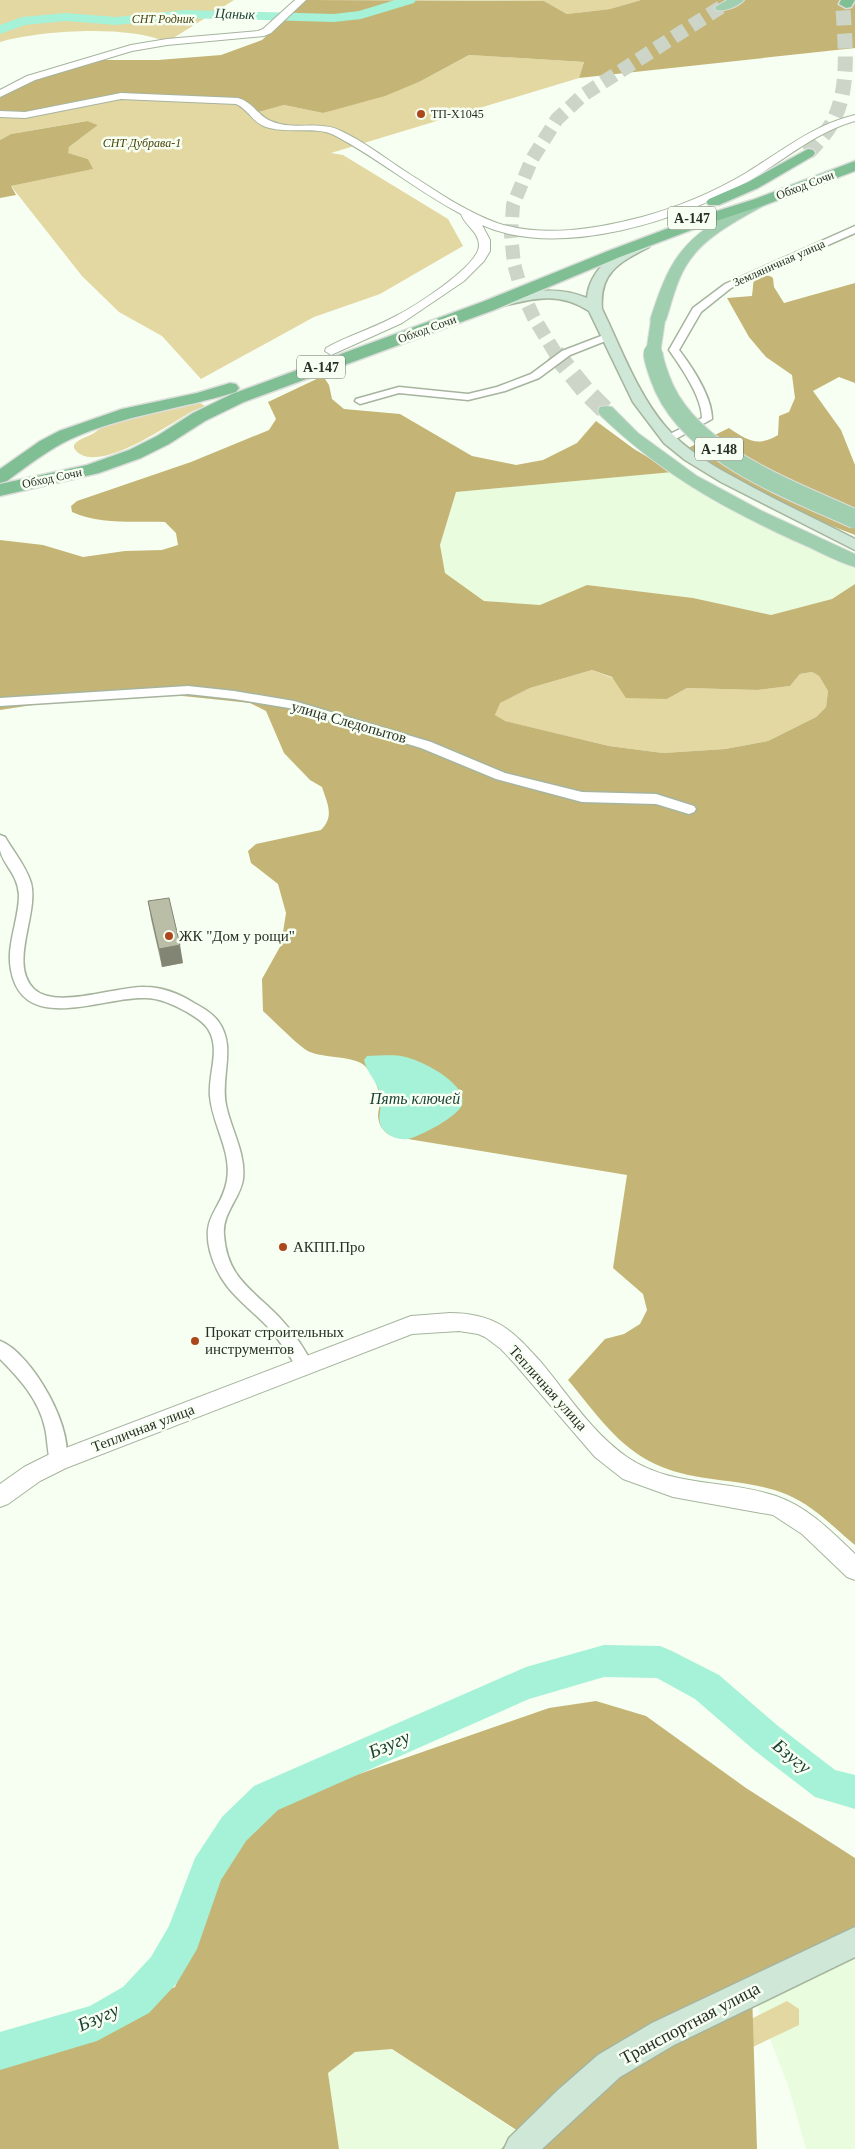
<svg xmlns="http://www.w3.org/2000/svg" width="855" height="2149" font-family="Georgia,serif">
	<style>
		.built { fill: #e9fcde }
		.green { fill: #e3d7a2 }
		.forest { fill: #c4b576; fill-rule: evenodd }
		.water { fill: #a5f2d8 }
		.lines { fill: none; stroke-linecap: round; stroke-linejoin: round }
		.river { fill: #a5f2d8; fill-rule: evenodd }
		.primary-tunnel-far1 { stroke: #cdd5c8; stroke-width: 14; stroke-dasharray: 14 7; stroke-linecap: butt }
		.primary-tunnel { stroke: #cdd5c8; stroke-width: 19; stroke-dasharray: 19 9; stroke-linecap: butt }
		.trunk-tunnel { stroke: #cdd5c8; stroke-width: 15; stroke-dasharray: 15 8; stroke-linecap: butt }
		.minor-casing { stroke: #a6b49e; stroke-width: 3 }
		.tertiary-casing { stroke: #a6b49e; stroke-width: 2 }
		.secondary-casing { stroke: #a6b49e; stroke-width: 3 }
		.primary-casing { stroke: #dddedc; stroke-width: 2 }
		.trunk-casing { stroke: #dddedc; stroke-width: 3 }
		.minor { fill: #fff; fill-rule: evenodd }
		.tertiary { fill: #fff; fill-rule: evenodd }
		.secondary { fill: #cfe7d7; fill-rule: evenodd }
		.primary { fill: #a0cfaf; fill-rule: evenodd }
		.trunk { fill: #80bf94; fill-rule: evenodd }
		.primary-bridge-far1-casing { stroke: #dddedc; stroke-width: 16; stroke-linecap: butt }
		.primary-bridge-casing { stroke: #dddedc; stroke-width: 21; stroke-linecap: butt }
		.primary-bridge-far1 { stroke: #a0cfaf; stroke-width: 14 }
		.primary-bridge { stroke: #a0cfaf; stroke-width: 19 }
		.wall { fill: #a0a38f }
		.shaded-wall { fill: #828574 }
		.building { fill: #babea6; stroke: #828574 }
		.poi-dot { fill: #ac471b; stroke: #f6fff1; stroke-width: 2 }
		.labels { text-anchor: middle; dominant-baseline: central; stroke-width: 5; stroke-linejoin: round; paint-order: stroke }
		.far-park-label { font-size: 12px; font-style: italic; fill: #4e4412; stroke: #f6fff1 }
		.far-poi-label { font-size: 12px; fill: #292e26; stroke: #f6fff1; text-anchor: start }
		.far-street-label { font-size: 12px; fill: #292e26; stroke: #f6fff1 }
		.far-water-label { font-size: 14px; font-style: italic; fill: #1b3e33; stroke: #f6fff1 }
		.shield { fill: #f6fff1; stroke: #666d63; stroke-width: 1 }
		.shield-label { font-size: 14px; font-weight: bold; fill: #292e26 }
		.street-label { font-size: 15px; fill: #292e26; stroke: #f6fff1 }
		.poi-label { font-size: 15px; fill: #292e26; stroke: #f6fff1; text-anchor: start }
		.water-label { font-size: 16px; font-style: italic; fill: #1b3e33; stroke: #f6fff1 }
		.near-street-label { font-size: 18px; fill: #292e26; stroke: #f6fff1 }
		.near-water-label { font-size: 19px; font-style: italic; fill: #1b3e33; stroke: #f6fff1 }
	</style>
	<rect width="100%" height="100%" fill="#f6fff1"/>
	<path class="built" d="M673,472L855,561V584L832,599L771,615L693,598L587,585L540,605L484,601L445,573L440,545L455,492Z
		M855,1943V2149H806L788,2085L752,1992Z
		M392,2049L518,2132L501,2149H339L328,2073L355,2052Z"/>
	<path class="green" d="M0,0H234L167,42C127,25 42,30 0,42Z
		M470,0H641L610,9L567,14L544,1Z
		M469,55L584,62L579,78L331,153L343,155L448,219L463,246L380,294L314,317L201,379L162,336L119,312L82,276L11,186L92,169L88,159L67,153L69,147L98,125L86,121L11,134L0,140V114L105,99H227L255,113L284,105L323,113L421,81Z
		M200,403L205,406C200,409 196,409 191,412C171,423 93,479 74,448V445C80,437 90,437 97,431C113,416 174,410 200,403Z
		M592,670L667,699L687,688L757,690L790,686L800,674L812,672L819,676L828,691L826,707L816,717L768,741L725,749L663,753L609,746L504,721L495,715L499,703L530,688Z
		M787,2001L799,2009V2025L696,2074L563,2149L687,2051Z"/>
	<path class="forest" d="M306,0L544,1L567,14L610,9L641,0H855V48L579,78L584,62L469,55L421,81L385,96L323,113L284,105L255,113L247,104L121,96L55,110L0,114V94L11,87L94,60H158L221,55L262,40Z
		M87,121L98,125L69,147L68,153L88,159L93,169L11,186L16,195L0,198V140L11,134Z
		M760,275L770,276L773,278L774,287L784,303L855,283V383L839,377L813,391L841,430L855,465V535L760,498L688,448L729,428C748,441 758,447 778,435L779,416L789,412L795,398L792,375L766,357L749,337L727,298L752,296L754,277Z
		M323,376L329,385L332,399L344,409L400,414L472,456L516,465L543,460L577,443L596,421L634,449L673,472L456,492L440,545L445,573L484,601L540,605L587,585L693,598L771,615L832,599L855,584V1545C834,1528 814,1506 788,1495C746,1477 697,1484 655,1464C618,1447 594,1411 568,1380L605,1339L624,1334L640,1324L647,1310L643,1294L613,1268L627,1175L408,1139C394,1139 379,1133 378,1116C378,1110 381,1103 380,1097C379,1088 372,1073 365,1066C355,1056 324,1058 310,1052C300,1048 273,1020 263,1011L262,979L281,945L286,913L278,884L251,863L248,851L256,844L321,830C335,816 327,803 322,787L310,780L284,753L266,711L250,703L173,695L59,701L0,710V540L43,545L83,557L125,551L162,550L178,545L176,533L165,522C134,521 100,525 72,512L71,506L77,501L191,462L269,430L276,419L268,402ZM592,670L612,677L626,698L667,699L687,688L757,690L790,686L800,674L812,672L819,676L828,691L826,707L816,717L768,741L725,749L663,753L609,746L505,721L495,715L500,703L530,688Z
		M596,1701L646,1716L746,1788L855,1858V1943L752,1992L757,2149H501L518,2131L392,2049L355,2052L328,2073L339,2149H0V2052L175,1987L244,1814L549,1708Z"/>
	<path class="water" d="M367,1056C379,1056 394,1054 405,1057C421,1060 469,1084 462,1105C457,1117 421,1136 408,1139C400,1140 393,1138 387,1133C374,1123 382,1111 381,1098C380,1084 367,1074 364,1060Z"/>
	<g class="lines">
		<path class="river" d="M395,0H416L414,3L361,19L334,22L185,18L116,25L66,21L25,25L0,34V25L22,17L66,13L116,17L185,10L334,14L359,11Z
			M604,1645L660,1646L672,1651L719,1675L778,1726L835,1770L855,1775V1809L815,1797L754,1750L695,1699L657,1678L604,1677L529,1699L278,1810L246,1841L221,1880L197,1949L177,1983L149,2013L97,2041L0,2070V2032L90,2006L123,1987L151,1957L169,1926L195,1858L222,1817L254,1786L526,1667Z"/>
		<path class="primary-tunnel-far1" d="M556,354L534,318L522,292L514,264L511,235L513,205L532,159L557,119L583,95L721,7"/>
		<path class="primary-tunnel" d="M555,353L585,390L606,411"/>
		<path class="trunk-tunnel" d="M808,153C817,143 828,132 834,119C850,86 845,44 843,8L846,4"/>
		<defs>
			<path id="minor" d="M855,226V233L731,288L701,312L679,350C692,367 712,397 712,419L672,441H664L663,439L664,437L702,418C702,397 681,367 669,350L693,308L725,284Z
				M609,333L614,336L613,338L570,355L539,378L505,391L468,400L399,393L360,404L355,401L356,399L399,387L468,394L497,387L531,374L562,351Z
				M188,686L234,691L294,701L431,742L505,773L582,792L656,794L694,806L696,809L694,812L689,814L656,804L582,802L496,779L421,748L289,708L234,699L188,694L0,706V698Z
				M0,835L5,837C13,851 26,866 31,883C39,914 8,964 34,989C56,1010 116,986 145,987C162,987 180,994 194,1003C203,1008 212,1013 218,1021C237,1047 220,1076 226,1105C231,1130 246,1153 243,1179C240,1199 222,1213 224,1235C227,1278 252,1289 279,1317C292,1331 305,1348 313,1366L311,1371L305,1373L299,1371C289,1355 279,1339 266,1325C241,1300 220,1288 210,1251C201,1215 222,1210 227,1180C232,1151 212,1124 210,1096C208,1074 221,1049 208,1029C203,1021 195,1017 187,1012C174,1005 160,998 145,998C103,996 23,1036 11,970C6,945 19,920 19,895C18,874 3,865 0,850C0,846 0,840 0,835Z
				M0,1341C31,1352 79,1434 64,1467L58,1469L52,1467C47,1455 48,1440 45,1428C39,1400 20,1379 0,1359Z"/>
			<path id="tertiary" d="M295,0H306L271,33L264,36L167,45L132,51L35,80L0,97V90L27,76L131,45L167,39L258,31L263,29Z
				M121,93L238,98C253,102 258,116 271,121C293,131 320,120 341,131C365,142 386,159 408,173C436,191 466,212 497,223C543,238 596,229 642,217C678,207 714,192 746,173C782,151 813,125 855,115V121C816,132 787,158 752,179C684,220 559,260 482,225L490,240V251L484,261L464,281L402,323L331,355L325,351L326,348C347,336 371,329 392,318C411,309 478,267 479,246C479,231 465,226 461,214C417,191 378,158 334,135C316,126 287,134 266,127C253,123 248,109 236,104L121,99L25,118L0,117V111L25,112Z
				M450,1313C468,1313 485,1316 501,1325C516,1334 528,1348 540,1361C567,1393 591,1432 627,1457C672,1488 726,1479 776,1496C808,1507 831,1531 855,1554V1580L847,1577L802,1534L773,1515L673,1497L623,1479L595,1457L515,1364L501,1349L485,1337L478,1334L459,1331L412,1334L66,1468L40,1481L8,1504L0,1507V1484L24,1467L50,1454L411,1316Z"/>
			<path id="secondary" d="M644,240L651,244L649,247C620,262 599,272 602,309C621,348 637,393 665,426C686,451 715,467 743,482C779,502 818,520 855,539V550L721,482L685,460L664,443L633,402L589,311C559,292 536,298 503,306L498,305L496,302C500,297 507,296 514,295C539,289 563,288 587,298C589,270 618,246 644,240Z
				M855,1927V1957L674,2045L620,2077L542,2149H504L509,2138L558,2090L598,2055L652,2023Z"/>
			<path id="primary" d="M727,0H744C739,6 725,12 716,10L715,7Z
				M760,198L765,199L767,202L765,205C737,221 703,237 686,266C676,282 672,302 666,320L664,323H652L650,320C667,268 677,244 726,215C737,209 748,201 760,198Z
				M606,406L612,407L638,433L697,476L762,511L855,554V567C834,561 815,549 795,541C721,507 659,472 600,415L598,411L600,407Z"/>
			<path id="trunk" d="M841,0H855L851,7L846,8L839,4Z
				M808,149L813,150L815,153L813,156L758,188L719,205H709L706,202L709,199L748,182Z
				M855,161V171L765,205L710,223L620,257L494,310L244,402L205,421L169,444L141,458L99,473L0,496V484L87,465L129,450L157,436L193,413L232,394L482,302L608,251L698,217L755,199Z
				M230,383L236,384L239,388L236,392C182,409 123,415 71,439C48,450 27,466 7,481L0,483V469L40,441L59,431L122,409L197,393Z"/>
		</defs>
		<use href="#minor" class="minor-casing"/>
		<use href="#tertiary" class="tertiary-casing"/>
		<use href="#secondary" class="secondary-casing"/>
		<use href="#primary" class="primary-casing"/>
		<use href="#trunk" class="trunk-casing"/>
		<use href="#minor" class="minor"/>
		<use href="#tertiary" class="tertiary"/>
		<use href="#secondary" class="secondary"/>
		<use href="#primary" class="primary"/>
		<use href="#trunk" class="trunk"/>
		<defs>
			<path id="primary-bridge-far1" d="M653,354L658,320"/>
			<path id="primary-bridge" d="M653,353C654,362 657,370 660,378C686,453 789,489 855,519"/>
		</defs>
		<use href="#primary-bridge-far1" class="primary-bridge-far1-casing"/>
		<use href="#primary-bridge" class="primary-bridge-casing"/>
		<use href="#primary-bridge-far1" class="primary-bridge-far1"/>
		<use href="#primary-bridge" class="primary-bridge"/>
	</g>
	<path class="wall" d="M148,901L183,963L162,967L151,919Z"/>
	<path class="shaded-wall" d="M180,945L183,963L162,967L159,949Z"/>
	<path class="building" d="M169,898L180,945L159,949L148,901Z"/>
	<g class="poi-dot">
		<circle cx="421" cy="114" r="5"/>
		<circle cx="169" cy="936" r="5"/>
		<circle cx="283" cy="1247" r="5"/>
		<circle cx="195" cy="1341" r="5"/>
	</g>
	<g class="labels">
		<g class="far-park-label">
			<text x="163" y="19">СНТ Родник</text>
			<text x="142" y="143">СНТ Дубрава-1</text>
		</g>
		<g class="far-poi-label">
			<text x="431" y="114">ТП-Х1045</text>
		</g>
		<g class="far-street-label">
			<text transform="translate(805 185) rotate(-21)">Обход Сочи</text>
			<text transform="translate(779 263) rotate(-24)">Земляничная улица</text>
			<text transform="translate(427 329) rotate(-20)">Обход Сочи</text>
			<text transform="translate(52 478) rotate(-12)">Обход Сочи</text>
		</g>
		<g class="far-water-label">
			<text transform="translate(235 14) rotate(2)">Цанык</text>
		</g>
		<g class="shield">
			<rect x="668" y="206.5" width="48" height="23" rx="4"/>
			<rect x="297" y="355.5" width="48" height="23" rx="4"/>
			<rect x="695" y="437.5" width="48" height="23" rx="4"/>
		</g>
		<g class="shield-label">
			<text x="692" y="218">А-147</text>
			<text x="321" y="367">А-147</text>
			<text x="719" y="449">А-148</text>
		</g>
		<g class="street-label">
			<text transform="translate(349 722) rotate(16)">улица Следопытов</text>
			<text transform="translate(548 1388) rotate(48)">Тепличная улица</text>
			<text transform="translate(143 1428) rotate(-21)">Тепличная улица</text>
		</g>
		<g class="poi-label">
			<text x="179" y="936">ЖК "Дом у рощи"</text>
			<text x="293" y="1247">АКПП.Про</text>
			<text x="205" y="1332">Прокат строительных<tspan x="205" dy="17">инструментов</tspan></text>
		</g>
		<g class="water-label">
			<text x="415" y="1098">Пять ключей</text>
		</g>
		<g class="near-street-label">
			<text transform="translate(690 2023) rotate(-28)">Транспортная улица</text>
		</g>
		<g class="near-water-label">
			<text transform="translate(389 1744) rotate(-24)">Бзугу</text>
			<text transform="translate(792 1756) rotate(39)">Бзугу</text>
			<text transform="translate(98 2017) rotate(-24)">Бзугу</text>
		</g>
	</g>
</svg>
